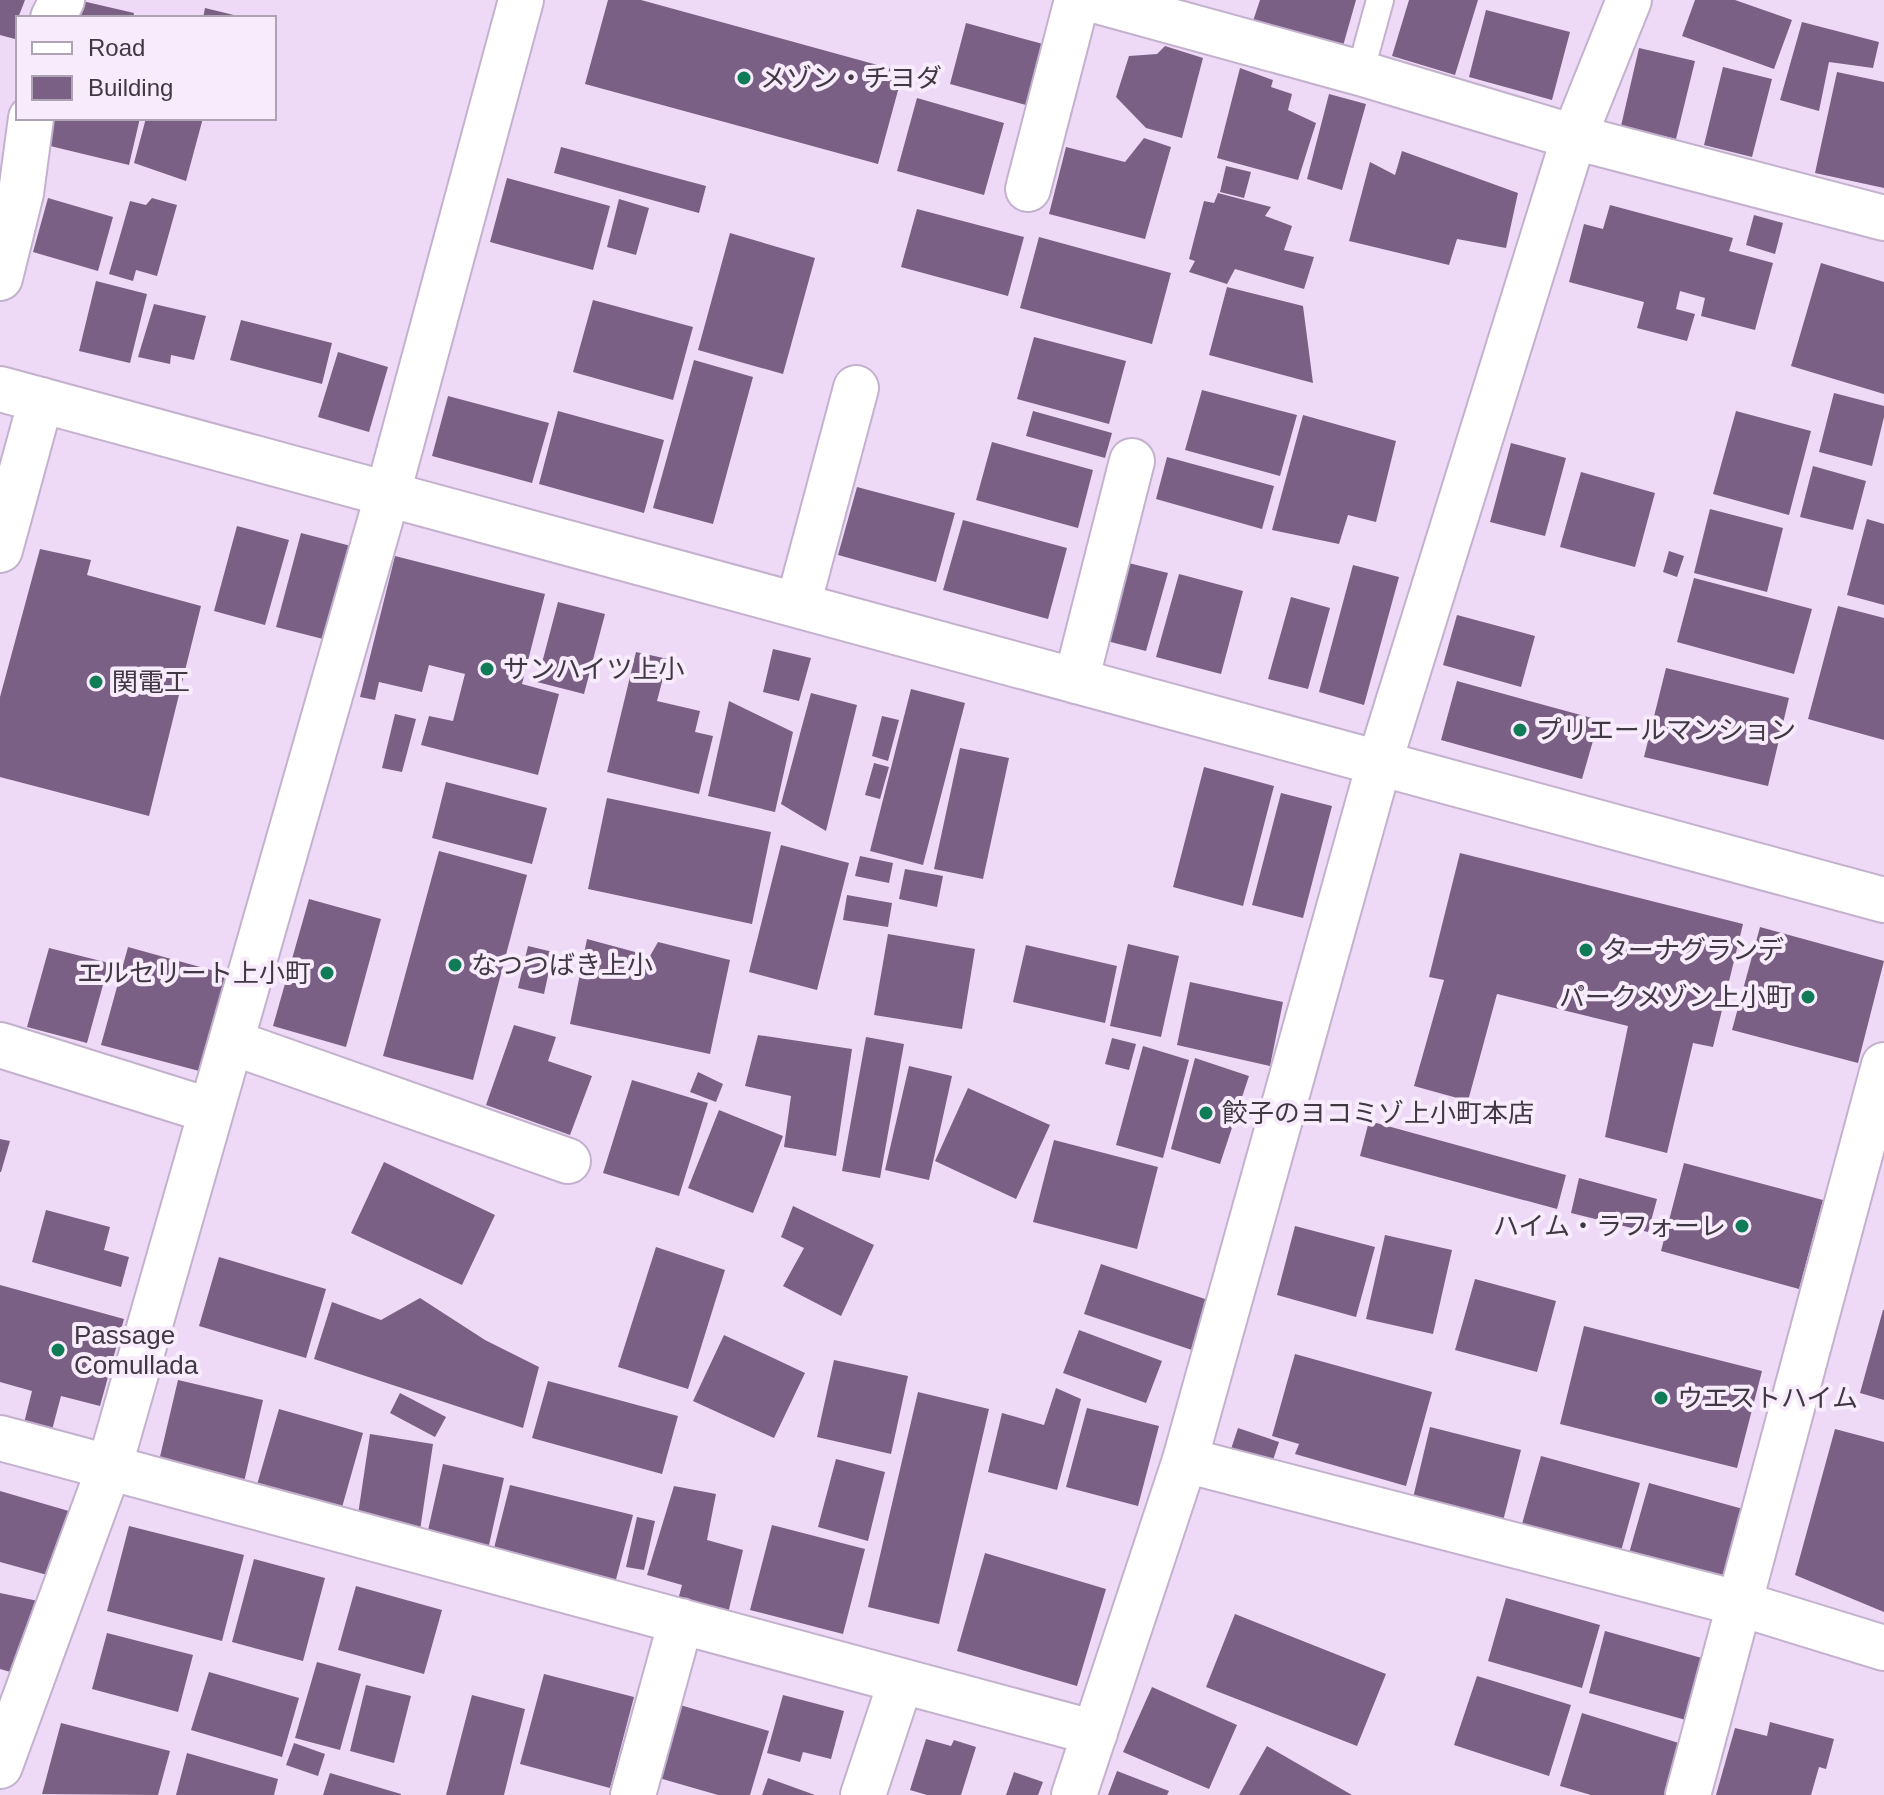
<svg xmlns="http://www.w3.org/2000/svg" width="1884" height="1795" font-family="Helvetica,'Noto Sans JP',sans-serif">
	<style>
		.building { fill: #7a6084 }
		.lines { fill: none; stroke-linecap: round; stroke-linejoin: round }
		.service-casing { stroke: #c4b1cd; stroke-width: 30 }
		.minor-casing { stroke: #c4b1cd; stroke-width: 48 }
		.tertiary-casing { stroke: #c4b1cd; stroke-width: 48 }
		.service { stroke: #fff; stroke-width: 26 }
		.minor { stroke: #fff; stroke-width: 44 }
		.tertiary { stroke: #fff; stroke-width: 44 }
		.poi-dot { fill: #0f7c57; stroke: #f7ebfc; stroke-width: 3 }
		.labels { text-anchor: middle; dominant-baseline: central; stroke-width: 8; stroke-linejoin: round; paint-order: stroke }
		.poi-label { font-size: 26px; fill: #403843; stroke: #f7ebfc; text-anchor: start }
	</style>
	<rect width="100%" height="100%" fill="#eedaf7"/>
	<path class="building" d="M0,0H25L18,18L15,39L0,35Z
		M78,0L134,13L133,18H73Z
		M608,0H641L903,72L878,164L585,84Z
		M1260,0H1356L1343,46L1253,21Z
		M1409,0H1478L1455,75L1392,56Z
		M1695,0H1735L1792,20L1774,69L1682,36Z
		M205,8L242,17V18H203Z
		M1486,10L1570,32L1552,100L1469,77Z
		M1802,22L1879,42L1873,68L1829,62L1819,111L1780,100Z
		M966,23L1043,44L1026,105L950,84Z
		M1165,46L1203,58L1182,138L1146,128L1116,97L1129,56L1157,54Z
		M1639,48L1695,61L1676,139L1621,126Z
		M1723,67L1772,79L1752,157L1704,145Z
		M1240,68L1273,80L1271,87L1292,94L1288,110L1316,123L1298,180L1217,158Z
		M1837,72L1884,82V188L1815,173Z
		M1329,94L1366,104L1342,190L1307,179Z
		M917,98L1004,123L984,195L897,171Z
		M53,118H140L129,165L46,145Z
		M146,118H203L186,181L134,163Z
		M1144,138L1171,147L1145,239L1049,214L1066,147L1125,162Z
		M561,147L706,186L699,213L554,173Z
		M1402,151L1518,193L1506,248L1457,239L1449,265L1349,241L1370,162L1395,175Z
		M1226,166L1251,172L1244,198L1220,192Z
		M507,178L610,206L593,270L490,242Z
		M1218,193L1271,207L1265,216L1292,226L1284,250L1314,257L1304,289L1235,269L1227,284L1189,272L1195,261L1189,259L1204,201L1214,203Z
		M48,198L113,217L98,271L33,252Z
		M152,198L177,205L157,276L136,270L133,281L109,274L130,201L146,205Z
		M619,199L649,208L636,255L607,247Z
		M1610,205L1733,238L1729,251L1773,263L1755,330L1701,316L1705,298L1680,291L1676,309L1695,314L1687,341L1637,328L1644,302L1569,282L1584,224L1603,229Z
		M917,209L1024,237L1008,296L901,267Z
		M1754,215L1783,223L1775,254L1746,245Z
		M730,233L815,258L783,374L698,350Z
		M1039,237L1171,273L1152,344L1020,308Z
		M1821,263L1884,282V394L1791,366Z
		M96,281L147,294L130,363L79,351Z
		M1227,287L1303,306L1313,383L1209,355Z
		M593,300L693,327L673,400L573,372Z
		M154,304L206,316L194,360L171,355L170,364L138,357Z
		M241,320L332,343L322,384L230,360Z
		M1034,337L1126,361L1109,424L1017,399Z
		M338,352L388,367L369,432L318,417Z
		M694,360L753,377L713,524L653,508Z
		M1202,390L1297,415L1280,476L1185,450Z
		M1834,393L1884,406V417L1872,466L1819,452Z
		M448,396L549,423L532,483L432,456Z
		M558,411L664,440L644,513L539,484Z
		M1033,411L1112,433L1105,458L1026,436Z
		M1736,411L1811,431L1789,515L1713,494Z
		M1303,415L1396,441L1376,522L1348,515L1339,544L1272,530Z
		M992,442L1093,470L1078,528L976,500Z
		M1511,443L1566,458L1545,536L1490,522Z
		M1167,457L1274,486L1262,529L1156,499Z
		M1813,466L1866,481L1853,530L1800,517Z
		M1581,472L1655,493L1635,567L1560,547Z
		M857,487L955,513L936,582L838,555Z
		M1710,509L1783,528L1767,592L1694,573Z
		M1867,519L1884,524V605L1847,595Z
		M963,520L1067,548L1048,619L943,590Z
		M237,526L289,540L265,625L214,611Z
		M301,533L351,546L327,640L276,627Z
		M40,549L91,560L87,575L201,606L149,816L0,777V697Z
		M1669,551L1684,556L1677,577L1663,572Z
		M395,556L545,594L522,684L559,694L538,775L421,745L429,716L453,721L465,674L429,665L422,692L379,682L375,700L360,697Z
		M1121,561L1168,573L1146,651L1099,639Z
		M1353,565L1399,577L1364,705L1319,692Z
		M1179,574L1243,591L1221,674L1156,657Z
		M1694,578L1812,609L1794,674L1677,642Z
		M1291,597L1330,608L1308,689L1268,679Z
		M558,602L605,614L584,694L537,682Z
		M1838,606L1884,618V740L1808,719Z
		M1457,615L1535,636L1521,687L1443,665Z
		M773,649L811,658L799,701L763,692Z
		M636,652L668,659L657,701L700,711L695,732L713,736L699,794L607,772Z
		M1666,668L1789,698L1768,786L1644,757Z
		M1457,681L1599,720L1582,779L1441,740Z
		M911,689L965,703L923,865L870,851Z
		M811,693L857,705L826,831L781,804Z
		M729,701L793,732L775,812L708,796Z
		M395,714L416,719L402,772L382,768Z
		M882,716L899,720L888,761L872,756Z
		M960,748L1009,758L983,879L934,869Z
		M874,763L889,767L880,799L865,795Z
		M1204,767L1274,786L1243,906L1173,887Z
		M446,782L547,808L532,864L432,838Z
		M1281,793L1332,806L1303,918L1252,905Z
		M607,798L771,832L752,924L588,889Z
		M781,845L849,863L817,990L749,972Z
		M439,851L527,875L473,1080L383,1056Z
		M1460,853L1743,924L1713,1047L1693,1043L1667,1153L1605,1137L1628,1026L1497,994L1468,1101L1414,1086L1444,980L1429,977Z
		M860,856L893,863L889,883L855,876Z
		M905,869L943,876L937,907L899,899Z
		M847,895L892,903L888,927L843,920Z
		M309,899L381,919L346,1047L273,1026Z
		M1760,927L1884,961L1858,1063L1732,1030Z
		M888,934L975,949L962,1029L874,1015Z
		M587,939L650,956L658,942L730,960L710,1054L570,1024Z
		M1128,944L1179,956L1161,1037L1110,1026Z
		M1026,945L1117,966L1105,1023L1013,1002Z
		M528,946L553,952L544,994L518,988Z
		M128,947L229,975L203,1072L101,1045Z
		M49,948L109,963L87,1043L27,1027Z
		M1190,982L1283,1002L1270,1066L1177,1045Z
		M514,1025L556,1037L548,1061L592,1076L570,1135L486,1105Z
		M758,1035L852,1049L836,1156L784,1147L791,1096L745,1086Z
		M866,1037L904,1044L880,1178L842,1171Z
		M1112,1038L1136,1044L1129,1070L1105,1064Z
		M1143,1046L1189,1060L1163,1158L1116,1145Z
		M1195,1058L1249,1076L1220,1164L1171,1149Z
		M909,1066L952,1076L929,1180L885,1170Z
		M698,1072L723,1084L716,1102L690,1092Z
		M632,1080L708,1103L679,1196L603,1173Z
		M968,1088L1050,1125L1016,1199L935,1161Z
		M719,1110L783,1136L753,1213L688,1188Z
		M1369,1121L1566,1175L1557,1209L1360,1156Z
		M0,1139L10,1141L1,1172H0Z
		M1054,1140L1158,1167L1137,1249L1033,1222Z
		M384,1162L495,1215L462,1285L351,1233Z
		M1684,1163L1823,1200L1799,1289L1661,1251Z
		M1579,1178L1657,1199L1648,1232L1571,1213Z
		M793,1206L874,1245L841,1316L783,1286L804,1248L781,1237Z
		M46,1210L110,1227L104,1250L129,1257L121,1287L32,1262Z
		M1295,1226L1375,1247L1356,1317L1277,1295Z
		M1385,1235L1452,1250L1433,1334L1366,1319Z
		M656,1247L725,1270L688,1389L618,1367Z
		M219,1257L326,1289L306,1358L199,1326Z
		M1101,1264L1208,1300L1192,1350L1084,1314Z
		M1475,1279L1556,1301L1537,1372L1455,1350Z
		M0,1285L124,1319L100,1406L61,1396L52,1430L24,1423L32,1391L0,1382Z
		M420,1298L485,1340L539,1367L523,1428L314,1359L332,1302L381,1320Z
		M1883,1310H1884V1400L1860,1393Z
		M1584,1326L1762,1371L1737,1468L1560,1424Z
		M1079,1330L1162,1361L1146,1403L1063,1373Z
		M724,1335L805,1373L774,1438L693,1401Z
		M1295,1354L1432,1392L1406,1486L1295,1454L1299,1444L1272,1436Z
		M834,1360L908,1376L891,1454L817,1437Z
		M178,1380L263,1400L244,1482L159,1461Z
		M548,1381L678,1416L662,1474L532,1438Z
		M1056,1388L1081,1399L1057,1490L988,1472L1002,1413L1044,1425Z
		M918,1392L989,1409L939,1624L868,1607Z
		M400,1393L446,1417L435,1437L390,1413Z
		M1087,1408L1159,1426L1138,1506L1066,1487Z
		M279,1409L363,1433L339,1518L254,1495Z
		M1430,1427L1521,1450L1502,1525L1412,1502Z
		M1238,1428L1279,1442L1272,1463L1231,1449Z
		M1835,1429L1884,1442V1612L1795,1575Z
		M370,1434L433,1444L419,1537L356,1528Z
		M1541,1456L1640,1483L1621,1551L1522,1524Z
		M836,1459L885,1472L868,1541L818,1527Z
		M443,1464L504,1478L485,1563L424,1548Z
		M1649,1483L1743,1509L1722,1583L1628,1557Z
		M510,1485L633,1515L614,1587L492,1556Z
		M674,1486L716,1494L707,1540L743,1550L726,1622L675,1611L682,1585L647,1575Z
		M0,1491L79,1514L62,1579L0,1562Z
		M637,1517L655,1521L644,1570L626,1567Z
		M772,1525L865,1549L843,1634L750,1610Z
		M129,1526L244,1555L222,1641L107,1611Z
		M985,1553L1106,1589L1077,1686L957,1651Z
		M254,1559L325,1578L303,1661L232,1642Z
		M356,1586L442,1610L424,1674L338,1650Z
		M0,1593L38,1601L21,1675L0,1669Z
		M1506,1598L1600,1625L1582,1688L1488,1661Z
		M1235,1614L1386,1674L1357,1746L1206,1687Z
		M1605,1631L1709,1660L1693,1722L1589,1693Z
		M107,1633L193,1655L178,1712L92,1689Z
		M317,1662L361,1674L340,1750L295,1738Z
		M209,1672L299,1698L282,1757L191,1730Z
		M544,1674L634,1697L610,1788L520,1764Z
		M1477,1676L1571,1705L1549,1776L1454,1745Z
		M366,1685L411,1696L394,1763L350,1751Z
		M1152,1687L1237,1725L1209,1789L1123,1752Z
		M472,1695L525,1709L504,1795H446Z
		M783,1695L844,1711L831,1759L803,1752L800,1762L767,1753Z
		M680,1705L769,1731L750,1795H718L659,1778Z
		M1582,1713L1682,1744L1666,1795H1591L1560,1786Z
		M1770,1722L1834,1739L1826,1769L1819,1767L1811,1795H1716L1735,1728L1767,1736Z
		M61,1723L170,1751L158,1795L42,1794Z
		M926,1739L951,1746L954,1740L976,1747L961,1795H927L910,1790Z
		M294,1743L325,1754L318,1776L286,1765Z
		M1267,1746L1352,1795H1239Z
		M187,1753L278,1779L274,1795H176Z
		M1117,1771L1169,1791L1167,1795H1108Z
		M1014,1772L1043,1782L1038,1795H1006Z
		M330,1773L401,1794V1795H323Z
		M768,1778L815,1795H762Z"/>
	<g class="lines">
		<defs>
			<path id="service" d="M1360,73L1380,0"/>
			<path id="minor" d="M1094,0L1360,73L1574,137L1884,218
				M1629,0L1574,137L1379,764L1185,1460L1741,1604L1884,1648
				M53,18L62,0
				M1028,189L1077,0
				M0,278L21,193L31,118
				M0,550L41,400
				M798,605L856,388
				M1076,681L1132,461
				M231,1042L568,1161
				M0,1045L211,1111
				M0,1438L1095,1733
				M0,1766L109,1468L388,493L521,0
				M633,1795L681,1621
				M863,1795L901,1681
				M1688,1795L1884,1065"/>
			<path id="tertiary" d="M0,389L1884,900
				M1074,1795L1185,1460"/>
		</defs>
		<use href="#service" class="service-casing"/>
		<use href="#minor" class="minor-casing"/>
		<use href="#tertiary" class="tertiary-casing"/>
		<use href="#service" class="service"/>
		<use href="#minor" class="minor"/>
		<use href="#tertiary" class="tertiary"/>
	</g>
	<g class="poi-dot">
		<circle cx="744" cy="78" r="8"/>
		<circle cx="487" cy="669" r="8"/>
		<circle cx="96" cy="682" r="8"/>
		<circle cx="1520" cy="730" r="8"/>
		<circle cx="1586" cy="950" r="8"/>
		<circle cx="455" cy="965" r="8"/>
		<circle cx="327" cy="973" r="8"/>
		<circle cx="1808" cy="997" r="8"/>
		<circle cx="1206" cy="1113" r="8"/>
		<circle cx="1742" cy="1226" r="8"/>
		<circle cx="58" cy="1350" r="8"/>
		<circle cx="1661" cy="1398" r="8"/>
	</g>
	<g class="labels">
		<g class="poi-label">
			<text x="760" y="78">メゾン・チヨダ</text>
			<text x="503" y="669">サンハイツ上小</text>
			<text x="112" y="682">関電工</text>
			<text x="1536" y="730">プリエールマンション</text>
			<text x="1602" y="950">ターナグランデ</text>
			<text x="471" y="965">なつつばき上小</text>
			<text x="311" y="973" text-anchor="end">エルセリート上小町</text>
			<text x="1792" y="997" text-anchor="end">パークメゾン上小町</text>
			<text x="1222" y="1113">餃子のヨコミゾ上小町本店</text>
			<text x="1726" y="1226" text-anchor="end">ハイム・ラフォーレ</text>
			<text x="74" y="1335">Passage<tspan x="74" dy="30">Comullada</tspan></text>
			<text x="1677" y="1398">ウエストハイム</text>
		</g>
	</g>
	<rect x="16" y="16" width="260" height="104" fill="#f7ebfc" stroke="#aea3b2" stroke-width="2"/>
	<rect x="32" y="42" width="40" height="12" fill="#ffffff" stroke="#aea3b2" stroke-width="2"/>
	<text x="88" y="56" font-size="24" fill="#403843">Road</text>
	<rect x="32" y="76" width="40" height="24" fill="#7a6084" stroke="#aea3b2" stroke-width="2"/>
	<text x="88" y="96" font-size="24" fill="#403843">Building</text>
</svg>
